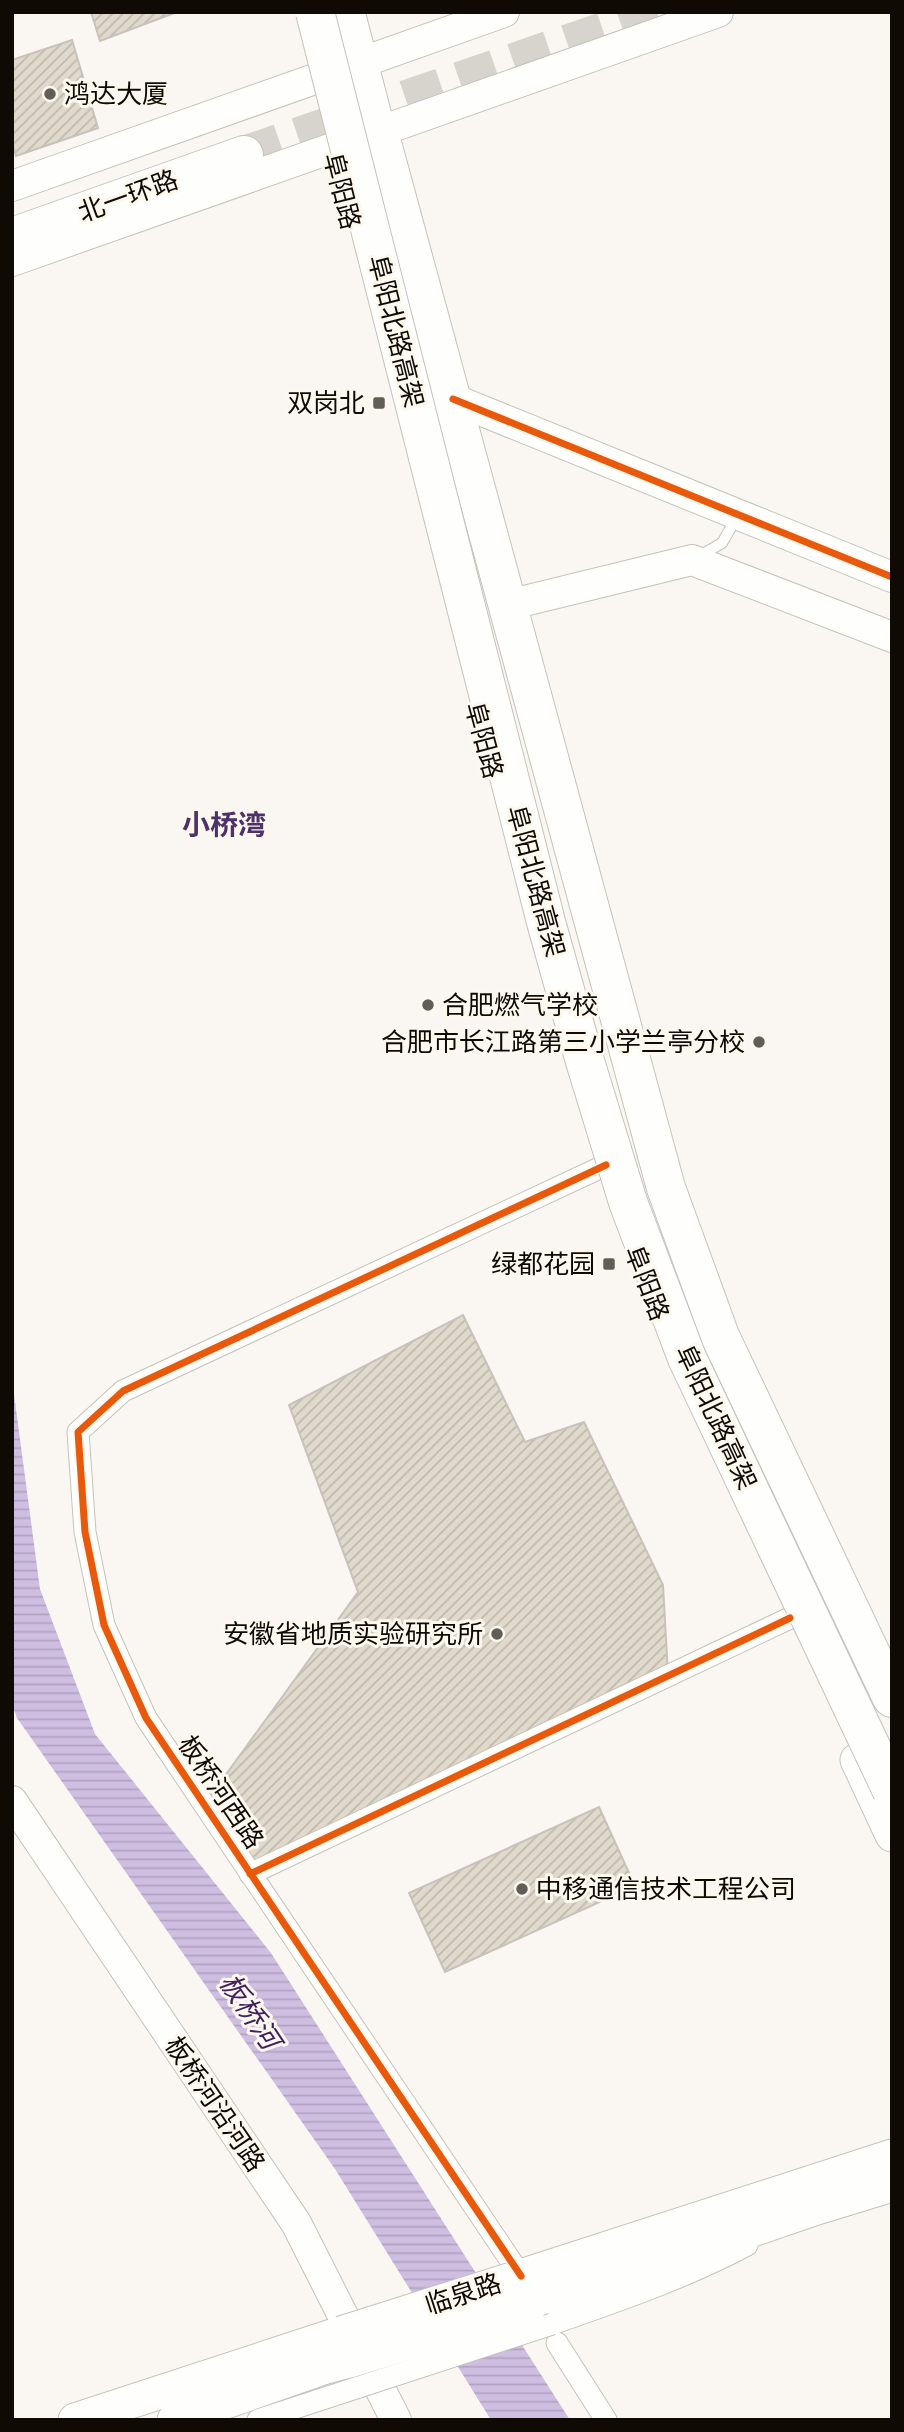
<svg xmlns="http://www.w3.org/2000/svg" width="904" height="2432" font-family="Figtree,'Noto Sans SC',sans-serif">
	<style>
		.water { fill: url(#water-rules) }
		.building { fill: url(#building-hatch); stroke: #c6c2bc; stroke-width: 2 }
		.lines { fill: none; stroke-linecap: round; stroke-linejoin: round }
		.highway-tunnel { stroke: #d7d4ce; stroke-width: 38; stroke-dasharray: 38 19; stroke-linecap: butt }
		.lane-casing { stroke: #c5c2bb; stroke-width: 12 }
		.street-casing { stroke: #c5c2bb; stroke-width: 23 }
		.secondary-casing { stroke: #c5c2bb; stroke-width: 32 }
		.primary-casing { stroke: #c5c2bb; stroke-width: 35 }
		.highway-casing { stroke: #c5c2bb; stroke-width: 40 }
		.lane { stroke: #fefefd; stroke-width: 10 }
		.street { stroke: #fefefd; stroke-width: 21 }
		.secondary { stroke: #fefefd; stroke-width: 30 }
		.primary { stroke: #fefefd; stroke-width: 33 }
		.highway { stroke: #fefefd; stroke-width: 38 }
		.street-bridge-casing { stroke: #c5c2bb; stroke-width: 23; stroke-linecap: butt }
		.primary-bridge-casing { stroke: #c5c2bb; stroke-width: 35; stroke-linecap: butt }
		.highway-bridge-casing { stroke: #c5c2bb; stroke-width: 40; stroke-linecap: butt }
		.street-bridge { stroke: #fefefd; stroke-width: 21 }
		.primary-bridge { stroke: #fefefd; stroke-width: 33 }
		.highway-bridge { stroke: #fefefd; stroke-width: 38 }
		.cycleway-casing { stroke: #fdf8ee; stroke-width: 11 }
		.cycleway { stroke: #e8590c; stroke-width: 7 }
		.poi-dot { fill: #615e57; stroke: #fdf8ee; stroke-width: 2.5 }
		.labels { text-anchor: middle; dominant-baseline: central; stroke-width: 6; stroke-linejoin: round; paint-order: stroke }
		.poi-label { font-size: 26px; fill: #0f0b04; stroke: #fdf8ee; text-anchor: end }
		.street-label { font-size: 26px; fill: #0f0b04; stroke: #fdf8ee }
		.neighbourhood-label { font-size: 28px; font-weight: bold; fill: #4e306a; stroke: #fdf8ee }
		.water-label { font-size: 28px; font-style: italic; fill: #421f5f; stroke: #fdf8ee }
	</style>
	<defs>
		<pattern id="water-rules" width="6" height="5" patternUnits="userSpaceOnUse" patternTransform="scale(1.75)"><rect width="6" height="5" fill="#d0bee2"/><path d="M0 2.5h6" fill="none" stroke="#b1a2c0"/></pattern>
		<pattern id="building-hatch" width="6" height="6" patternUnits="userSpaceOnUse" patternTransform="scale(1.75)"><rect width="6" height="6" fill="#e0d9cc"/><path d="M-1 1l2-2M0 6l6-6M5 7l2-2" fill="none" stroke="#bfb9ae"/></pattern>
	</defs>
	<rect width="100%" height="100%" fill="#faf7f2"/>
	<path class="water" d="M12,1379L40,1589L95,1734L271,1953L570,2420H491L335,2169L17,1718L12,1704Z"/>
	<path class="building" d="M91,12H177L100,41Z
		M72,40L98,128L16,156L12,143V60Z
		M463,1315L525,1442L584,1422L663,1585L668,1675L250,1874L204,1805L358,1592L289,1405Z
		M599,1807L635,1886L445,1972L409,1893Z"/>
	<g class="lines">
		<path class="highway-tunnel" d="M244,155L659,12"/>
		<defs>
			<path id="lane" d="M698,557L722,543L737,517"/>
			<path id="street" d="M250,1874L790,1618
				M521,2276L146,1718L104,1625L85,1532L78,1432L123,1391L606,1165
				M552,2324C618,2301 685,2278 747,2245
				M557,2343L606,2420
				M258,2420L359,2387"/>
			<path id="secondary" d="M12,186L504,12
				M12,261L718,12
				M453,399L892,577
				M508,605L692,560L892,637
				M12,1801L296,2223L396,2420"/>
			<path id="primary" d="M348,12L379,132
				M857,1760L892,1835
				M521,2276L892,2156
				M530,2306L817,2208L892,2185
				M75,2420L341,2333
				M174,2420L326,2367L353,2360"/>
			<path id="highway" d="M379,132L666,1188L720,1336L892,1698
				M12,237L244,155"/>
		</defs>
		<use href="#lane" class="lane-casing"/>
		<use href="#street" class="street-casing"/>
		<use href="#secondary" class="secondary-casing"/>
		<use href="#primary" class="primary-casing"/>
		<use href="#highway" class="highway-casing"/>
		<use href="#lane" class="lane"/>
		<use href="#street" class="street"/>
		<use href="#secondary" class="secondary"/>
		<use href="#primary" class="primary"/>
		<use href="#highway" class="highway"/>
		<defs>
			<path id="street-bridge" d="M359,2387L552,2324"/>
			<path id="primary-bridge" d="M341,2333L521,2276
				M353,2360L530,2306"/>
			<path id="highway-bridge" d="M315,12L546,922L584,1058L628,1202L687,1358L892,1791"/>
		</defs>
		<use href="#street-bridge" class="street-bridge-casing"/>
		<use href="#primary-bridge" class="primary-bridge-casing"/>
		<use href="#highway-bridge" class="highway-bridge-casing"/>
		<use href="#street-bridge" class="street-bridge"/>
		<use href="#primary-bridge" class="primary-bridge"/>
		<use href="#highway-bridge" class="highway-bridge"/>
		<defs>
			<path id="cycleway" d="M453,399L892,577
				M250,1874L790,1618
				M521,2276L146,1718L104,1625L85,1532L78,1432L123,1391L606,1165"/>
		</defs>
		<use href="#cycleway" class="cycleway-casing"/>
		<use href="#cycleway" class="cycleway"/>
	</g>
	<g class="poi-dot">
		<circle cx="50" cy="94" r="7"/>
		<rect x="372" y="396" width="14" height="14" rx="3.5"/>
		<circle cx="428" cy="1005" r="7"/>
		<circle cx="759" cy="1042" r="7"/>
		<rect x="602" y="1257" width="14" height="14" rx="3.5"/>
		<circle cx="497" cy="1634" r="7"/>
		<circle cx="522" cy="1889" r="7"/>
	</g>
	<g class="labels">
		<g class="poi-label">
			<text x="64" y="94" text-anchor="start">鸿达大厦</text>
			<text x="365" y="403">双岗北</text>
			<text x="442" y="1005" text-anchor="start">合肥燃气学校</text>
			<text x="745" y="1042">合肥市长江路第三小学兰亭分校</text>
			<text x="595" y="1264">绿都花园</text>
			<text x="483" y="1634">安徽省地质实验研究所</text>
			<text x="536" y="1889" text-anchor="start">中移通信技术工程公司</text>
		</g>
		<g class="street-label">
			<text transform="translate(342 191) rotate(76)">阜阳路</text>
			<text transform="translate(128 196) rotate(-20)">北一环路</text>
			<text transform="translate(396 331) rotate(76)">阜阳北路高架</text>
			<text transform="translate(484 740) rotate(75)">阜阳路</text>
			<text transform="translate(536 881) rotate(75)">阜阳北路高架</text>
			<text transform="translate(647 1283) rotate(69)">阜阳路</text>
			<text transform="translate(716 1417) rotate(65)">阜阳北路高架</text>
			<text transform="translate(221 1792) rotate(56)">板桥河西路</text>
			<text transform="translate(215 2104) rotate(56)">板桥河沿河路</text>
			<text transform="translate(463 2294) rotate(-18)">临泉路</text>
		</g>
		<g class="neighbourhood-label">
			<text x="224" y="825">小桥湾</text>
		</g>
		<g class="water-label">
			<text transform="translate(250 2011) rotate(56)">板桥河</text>
		</g>
	</g>
	<rect width="904" height="2432" fill="none" stroke="#0f0b04" stroke-width="28"/>
</svg>
